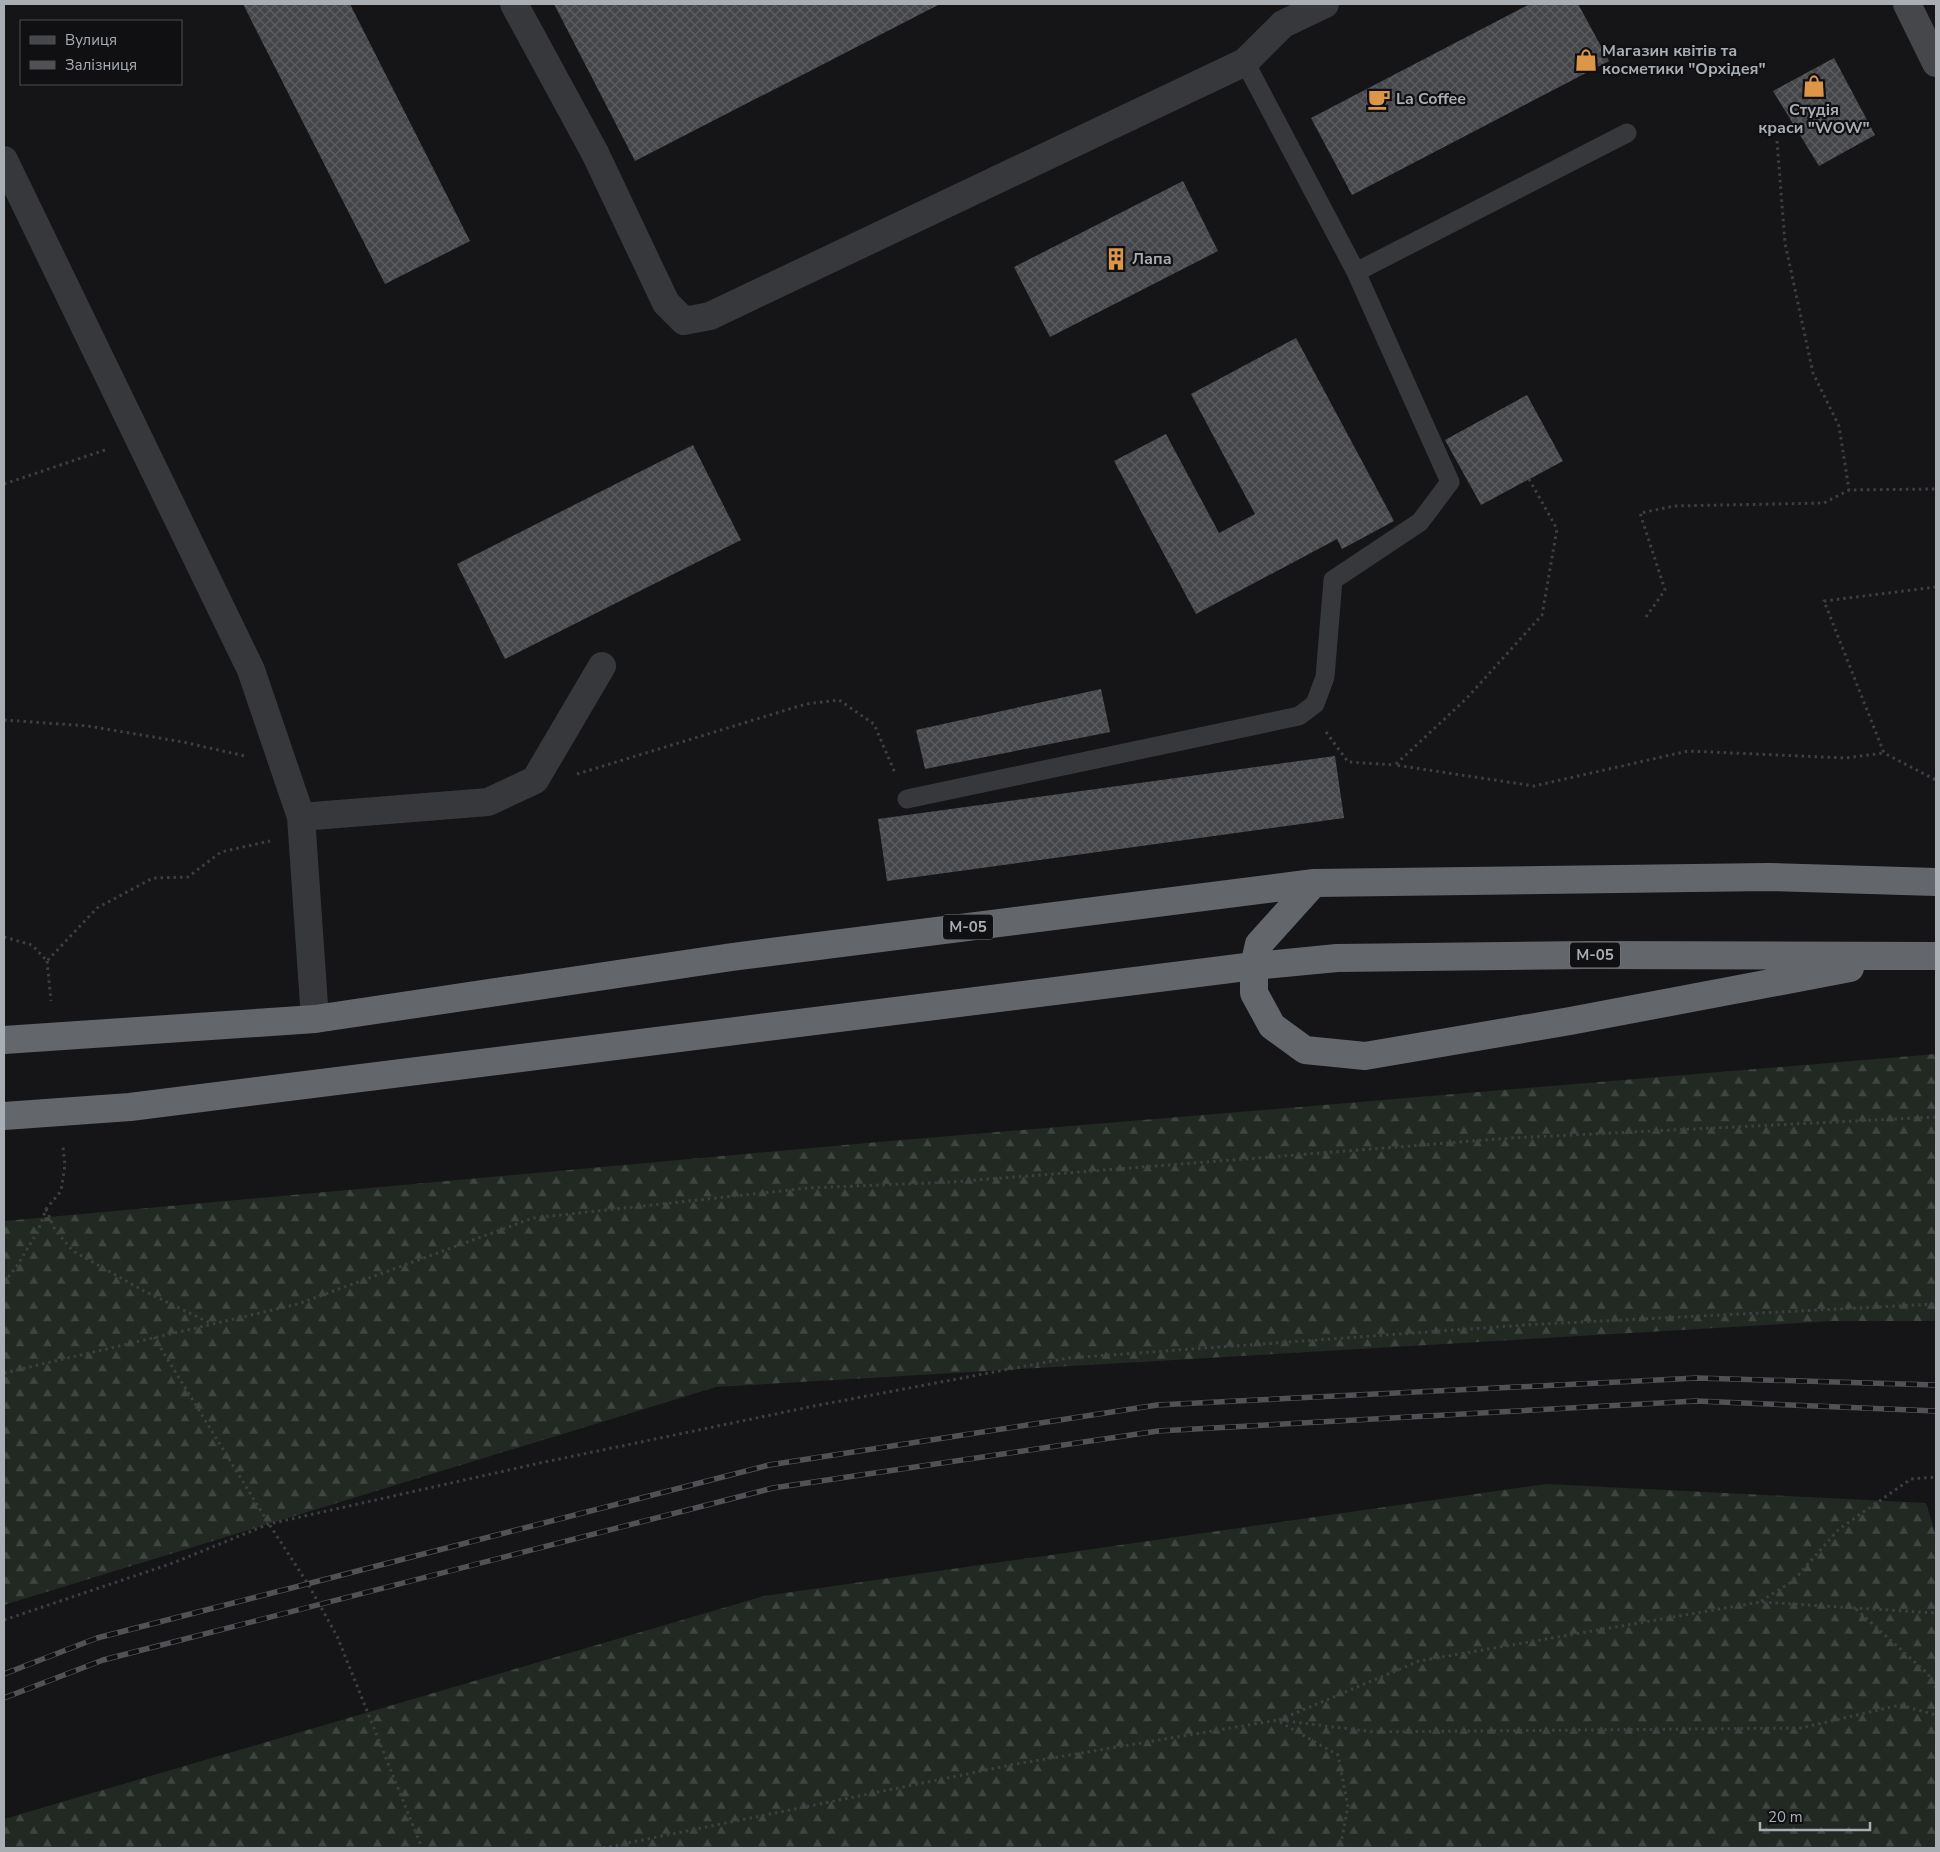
<svg xmlns="http://www.w3.org/2000/svg" width="1940" height="1852" font-family="'Nunito Sans',sans-serif">
	<style>
		.forest { fill: url(#forest-firs) }
		.building { fill: url(#building-cross-hatch) }
		.lines { fill: none; stroke-linecap: round; stroke-linejoin: round }
		.path { stroke: #3d3f42; stroke-width: 3; stroke-dasharray: 2.5 4; stroke-linecap: butt }
		.lane { stroke: #37383b; stroke-width: 19 }
		.street { stroke: #37383b; stroke-width: 28 }
		.secondary { stroke: #45474b; stroke-width: 28 }
		.highway { stroke: #63676c; stroke-width: 28 }
		.rail-casing { stroke: #505256; stroke-width: 5.5 }
		.rail { stroke: #101012; stroke-width: 4; stroke-dasharray: 11; stroke-linecap: butt }
		.labels { text-anchor: middle; dominant-baseline: central; stroke-width: 4.5; stroke-linejoin: round; paint-order: stroke }
		.shield { fill: #101012; stroke: #7b7f84; stroke-width: 1 }
		.shield-label { font-size: 15px; font-weight: bold; fill: #a9aeb5 }
		.poi-label { font-size: 16px; font-weight: bold; fill: #a9aeb5; stroke: #101012; text-anchor: start }
	</style>
	<defs>
		<pattern id="forest-firs" width="22" height="20" patternUnits="userSpaceOnUse" patternTransform="scale(1.25)"><rect width="22" height="20" fill="#222822"/><path d="M5 1l3.5 6h-7zM16 11l3.5 6h-7z" fill="#3f4540"/></pattern>
		<pattern id="building-cross-hatch" width="8" height="8" patternUnits="userSpaceOnUse" patternTransform="scale(1.25)"><rect width="8" height="8" fill="#444649"/><path d="M0 0l8 8M0 8l8-8" fill="none" stroke="#5c5e61"/></pattern>
	</defs>
	<rect width="100%" height="100%" fill="#151517"/>
	<path class="forest" d="M1936,1054V1321H1833L716,1387L4,1605V1221L878,1142Z
		M1546,1484L1926,1503L1936,1536V1848H4V1819L764,1596Z"/>
	<path class="building" d="M243,4H350L470,241L385,284Z
		M554,4H940L635,161Z
		M1530,4H1578L1609,61L1352,195L1311,118Z
		M1834,58L1875,135L1819,166L1773,91Z
		M1183,181L1218,251L1050,337L1014,267Z
		M1296,338L1394,521L1342,549L1337,539L1196,614L1114,461L1166,434L1219,533L1255,514L1191,394Z
		M1527,395L1563,461L1481,505L1445,440Z
		M693,445L741,540L505,659L457,564Z
		M1101,689L1110,732L925,769L916,730Z
		M1335,756L1344,818L887,881L878,819Z"/>
	<g class="lines">
		<path class="path" d="M1777,141L1785,243L1813,373L1839,426L1849,490L1936,489
			M1529,479L1557,529L1542,615L1466,699L1395,765L1534,786L1688,751L1845,758L1884,753
			M4,484L108,449
			M1936,587L1824,601L1884,753L1936,780
			M1646,617L1665,590L1640,513L1675,506L1824,503L1849,490
			M4,720L88,726L183,742L245,756
			M1326,732L1348,762L1395,765
			M577,774L806,704L839,700L874,724L895,773
			M4,937L32,945L47,961L97,908L153,878L188,877L221,852L270,841
			M47,961L51,1001
			M46,1209L55,1230L73,1251L144,1291L210,1323
			M4,1282L17,1266L38,1231L46,1209L61,1191L65,1165L63,1147
			M154,1337L269,1524L308,1584L337,1636L422,1848
			M4,1373L298,1304L533,1218L808,1188L952,1182L1511,1138L1936,1117
			M1761,1601L1793,1581L1839,1529L1911,1479L1936,1477
			M1856,1609L1928,1674L1936,1688
			M4,1620L173,1563L269,1524L540,1463L814,1406L1068,1358L1524,1325L1936,1304
			M1279,1720L1419,1661L1760,1602L1936,1613
			M1280,1722L1338,1755L1348,1807L1340,1848
			M603,1848L1016,1764L1278,1720L1374,1732L1801,1728L1900,1705L1936,1715"/>
		<path class="lane" d="M1356,272L1627,133
			M907,799L1299,716L1315,704L1325,677L1333,580L1420,522L1450,482L1356,272L1245,62"/>
		<path class="street" d="M514,4L595,153L666,303L684,321L710,316L1245,62L1283,24L1325,4
			M4,160L251,670L301,817L315,1019
			M301,817L488,802L535,780L602,666"/>
		<path class="secondary" d="M1907,4L1936,63"/>
		<path class="highway" d="M1314,883L1259,944L1254,966V993L1272,1026L1305,1050L1365,1056L1570,1021L1850,968
			M4,1040L315,1019L732,957L1314,883L1768,877L1936,882
			M4,1116L130,1107L1254,966L1337,958L1587,955L1936,956"/>
		<defs>
			<path id="rail" d="M4,1674L97,1638L769,1465L1157,1405L1697,1378L1936,1385
				M4,1698L103,1660L773,1488L1158,1431L1696,1401L1936,1411"/>
		</defs>
		<use href="#rail" class="rail-casing"/>
		<use href="#rail" class="rail"/>
	</g>
	<defs>
		<symbol id="shop-bare" viewBox="-9 -9 18 18"><path d="M-5-2.5h2.3a2.7 3.5 0 0 1 5.4 0H5L5.5 6h-11ZM-1.5-2.5h3a1.5 2.3 0 0 0-3 0Z" fill="#db9648" stroke="#101012" stroke-width="2.5" paint-order="stroke"/></symbol>
		<symbol id="cafe-bare" viewBox="-9 -9 18 18"><path d="M-5.5-4.5H6V0H3Q3 3.5 0 3.5H-2.5Q-5.5 3.5-5.5 0ZM3-3.2v2h1.7v-2ZM-6 4.5H4V6H-6Z" fill="#db9648" stroke="#101012" stroke-width="2.5" paint-order="stroke"/></symbol>
		<symbol id="building-bare" viewBox="-9 -9 18 18"><path d="M-4-6H4V6H1V3H-1V6H-4ZM-2.5-4.3h1.7v1.8h-1.7ZM.8-4.3h1.7v1.8H.8ZM-2.5-1h1.7V.8h-1.7ZM.8-1h1.7V.8H.8Z" fill="#db9648" stroke="#101012" stroke-width="2.5" paint-order="stroke"/></symbol>
	</defs>
	<g fill-rule="evenodd">
		<use href="#shop-bare" x="1570" y="44" width="32" height="32"/>
		<use href="#shop-bare" x="1798" y="70" width="32" height="32"/>
		<use href="#cafe-bare" x="1363" y="83" width="32" height="32"/>
		<use href="#building-bare" x="1100" y="243" width="32" height="32"/>
	</g>
	<g class="labels">
		<g class="shield">
			<rect x="943" y="914.5" width="50" height="25" rx="4"/>
			<rect x="1570" y="942.5" width="50" height="25" rx="4"/>
		</g>
		<g class="shield-label">
			<text x="968" y="927">М-05</text>
			<text x="1595" y="955">М-05</text>
		</g>
		<g class="poi-label">
			<text x="1602" y="51">Магазин квітів та<tspan x="1602" dy="18">косметики "Орхідея"</tspan></text>
			<text x="1396" y="99">La Coffee</text>
			<text x="1814" y="110" text-anchor="middle">Студія<tspan x="1814" dy="18">краси "WOW"</tspan></text>
			<text x="1132" y="259">Лапа</text>
		</g>
	</g>
	<rect width="1940" height="1852" fill="none" stroke="#a9aeb5" stroke-width="10"/>
	<rect x="20" y="20" width="162" height="65" fill="#101012" stroke="#4d4f53"/>
	<rect x="30" y="36" width="25" height="8" fill="#45474b" stroke="#4d4f53"/>
	<text x="65" y="45" font-size="15" fill="#a9aeb5">Вулиця</text>
	<rect x="30" y="61" width="25" height="8" fill="#505256" stroke="#4d4f53"/>
	<text x="65" y="70" font-size="15" fill="#a9aeb5">Залізниця</text>
	<path d="M1760 1822v8h110v-8" fill="none" stroke="#a9aeb5" stroke-width="2.5"/>
	<text x="1768" y="1822" font-size="15" fill="#a9aeb5" stroke="#101012" stroke-width="4" paint-order="stroke">20 m</text>
</svg>
